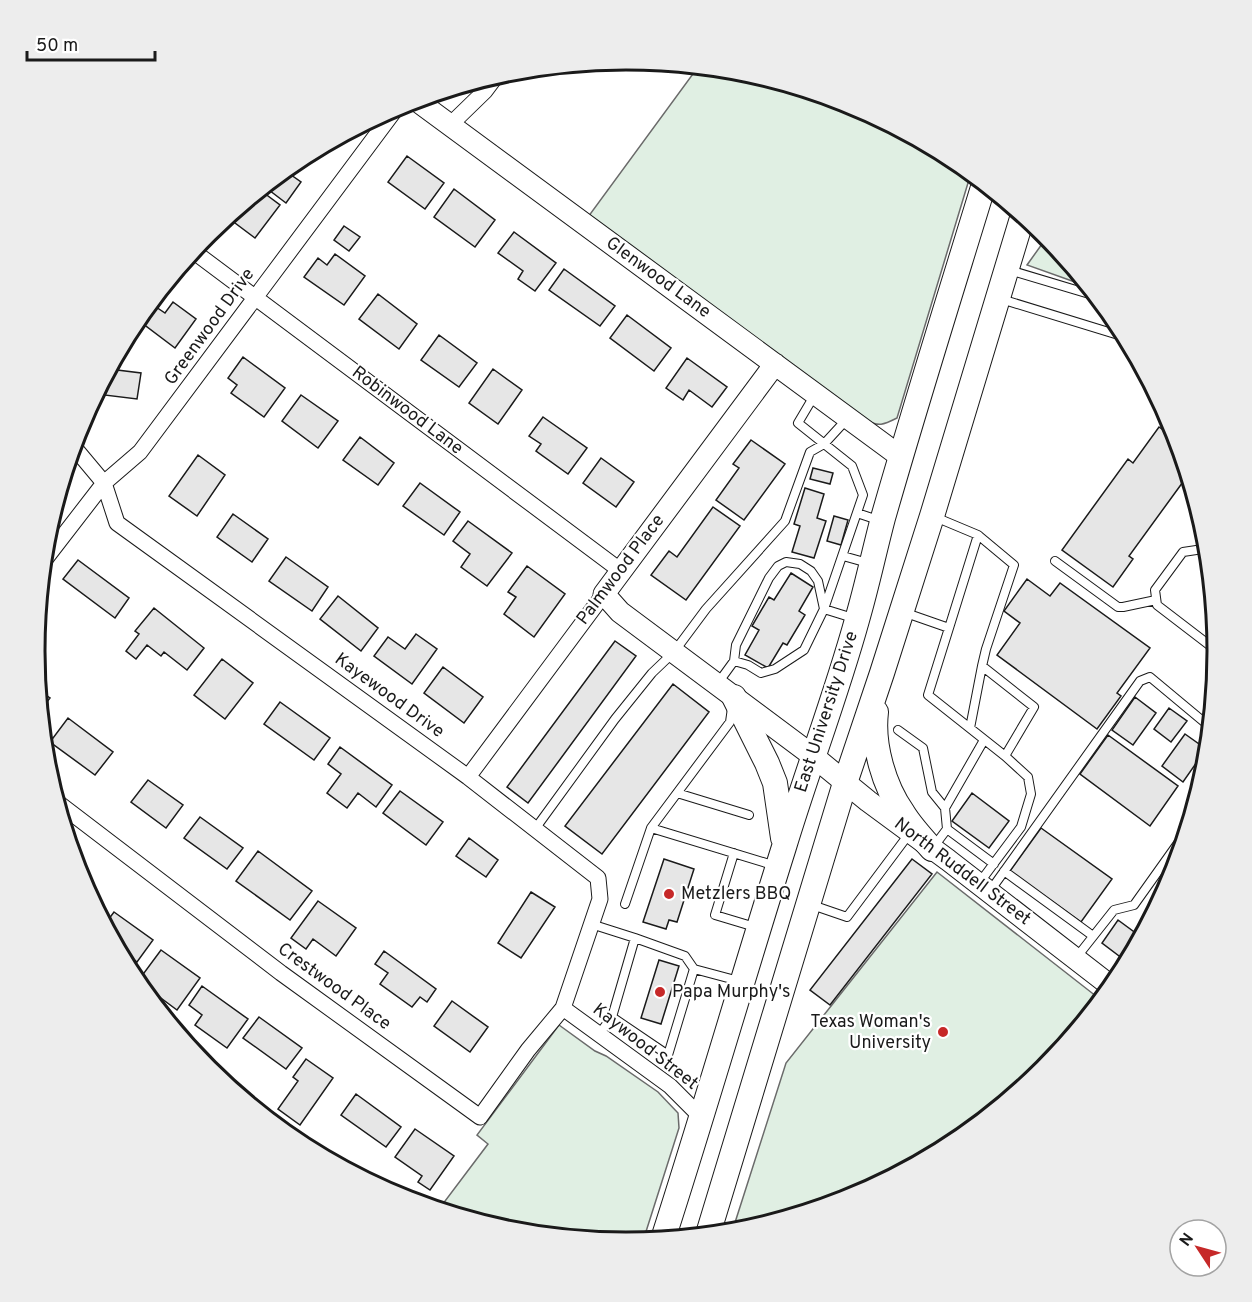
<svg xmlns="http://www.w3.org/2000/svg" width="1252" height="1302" font-family="Overpass,sans-serif">
	<style>
		.green { fill: #e0efe3; stroke: #6a6a6a; stroke-width: 1.5 }
		.building { fill: #e6e6e6; stroke: #1a1a1a; stroke-width: 1.5 }
		.lines { fill: none; stroke-linecap: round; stroke-linejoin: round }
		.lane-casing { stroke: #1a1a1a; stroke-width: 10 }
		.street-casing { stroke: #1a1a1a; stroke-width: 17 }
		.secondary-casing { stroke: #1a1a1a; stroke-width: 23 }
		.primary-casing { stroke: #1a1a1a; stroke-width: 26 }
		.lane { stroke: #fff; stroke-width: 8 }
		.street { stroke: #fff; stroke-width: 15 }
		.secondary { stroke: #fff; stroke-width: 21 }
		.primary { stroke: #fff; stroke-width: 24 }
		.poi-dot { fill: #c62828; stroke: #fff; stroke-width: 2 }
		.labels { text-anchor: middle; dominant-baseline: central; stroke-width: 4.5; stroke-linejoin: round; paint-order: stroke }
		.street-label { font-size: 18px; fill: #1a1a1a; stroke: #fff }
		.poi-label { font-size: 18px; fill: #1a1a1a; stroke: #fff; text-anchor: start }
		.rim { fill: none; stroke: #1a1a1a; stroke-width: 3 }
	</style>
	<rect width="100%" height="100%" fill="#fff"/>
	<path class="green" d="M698,67L742,71L853,105L955,159L971,173L897,418C883,425 879,427 866,420L588,217Z
		M1047,237L1089,287L1027,265Z
		M937,872L1101,1000L1044,1069L954,1143L852,1198L741,1231L732,1232L786,1063Z
		M559,1025L595,1051L606,1056L658,1092L678,1113L679,1128L643,1241L626,1242L510,1231L439,1209L488,1144L477,1135Z"/>
	<path class="building" d="M407,156L444,183L425,209L388,182Z
		M284,170L301,182L286,203L265,187Z
		M454,189L495,220L475,247L434,217Z
		M260,190L280,205L255,238L227,217Z
		M344,226L360,237L349,251L334,240Z
		M514,232L556,263L535,291L518,279L523,271L498,253Z
		M335,254L365,276L344,305L304,277L318,258L327,265Z
		M564,269L615,306L600,326L549,290Z
		M378,294L417,324L399,349L359,319Z
		M173,302L196,319L175,348L138,320L150,303L165,313Z
		M627,315L671,348L654,371L610,338Z
		M439,335L477,363L459,387L421,360Z
		M243,357L285,388L264,417L231,393L237,385L228,378Z
		M687,358L727,387L712,407L689,390L683,400L666,388Z
		M109,369L141,373L137,399L96,394Z
		M493,369L522,390L498,424L469,403Z
		M301,395L338,421L318,448L282,421Z
		M543,417L587,448L568,474L536,451L541,444L529,436Z
		M1159,427L1175,438L1176,436L1188,475L1129,556L1133,559L1113,587L1062,550L1128,459L1133,463Z
		M360,437L394,463L378,485L343,460Z
		M751,440L785,464L744,520L716,500L739,468L733,464Z
		M198,455L225,475L197,516L169,496Z
		M601,458L634,482L616,507L583,483Z
		M813,468L833,473L830,484L810,479Z
		M420,483L460,512L444,535L403,506Z
		M805,488L824,494L817,518L826,521L814,558L792,552L800,526L794,524Z
		M713,507L740,526L686,600L651,575L669,551L677,557Z
		M233,514L268,539L252,562L217,537Z
		M834,516L848,520L841,545L827,541Z
		M468,521L512,553L487,586L461,567L470,554L453,541Z
		M286,557L328,587L312,611L269,581Z
		M78,560L129,598L115,618L63,579Z
		M527,566L565,594L534,637L504,614L516,597L508,592Z
		M791,573L813,587L799,611L805,615L787,645L783,643L768,668L745,655L759,630L752,626L769,597L774,600Z
		M1027,579L1050,596L1060,583L1150,648L1117,693L1121,696L1097,729L997,655L1020,623L1004,611Z
		M338,596L378,628L361,651L320,619Z
		M154,608L204,648L187,670L164,652L161,656L147,645L136,659L126,651L139,634L135,631Z
		M416,634L437,649L412,684L374,656L388,637L405,649Z
		M615,641L636,656L528,803L507,787Z
		M222,659L253,683L225,719L194,695Z
		M443,667L483,697L464,723L424,693Z
		M673,684L709,712L602,854L565,826Z
		M38,690L50,698L40,711Z
		M1135,697L1156,713L1133,745L1112,730Z
		M280,702L330,738L314,760L264,724Z
		M1169,708L1187,721L1171,742L1154,729Z
		M68,718L113,752L95,775L50,742Z
		M1185,734L1206,749L1183,782L1162,766Z
		M1108,735L1178,786L1150,826L1080,774Z
		M340,747L392,785L376,807L358,793L347,808L327,793L341,774L328,764Z
		M148,780L183,805L166,828L131,802Z
		M400,791L443,822L426,845L383,813Z
		M972,793L1009,821L989,848L952,821Z
		M200,817L243,848L227,869L184,838Z
		M1041,828L1112,879L1081,922L1010,871Z
		M469,838L498,860L486,877L456,856Z
		M258,851L312,891L290,920L236,881Z
		M664,859L694,869L677,922L669,920L666,929L643,922Z
		M912,859L932,874L830,1005L810,990Z
		M531,892L555,907L521,958L498,943Z
		M318,901L356,928L336,956L313,939L306,949L291,938Z
		M1158,904L1146,927L1143,925Z
		M114,912L153,940L137,962L117,947L105,924Z
		M1118,920L1141,937L1127,962L1102,943Z
		M161,950L200,978L177,1010L138,981Z
		M384,951L436,989L427,1002L420,997L412,1007L380,984L388,973L375,964Z
		M659,960L679,966L661,1024L641,1018Z
		M202,986L248,1019L227,1048L195,1025L202,1015L189,1005Z
		M452,1001L488,1027L470,1052L434,1026Z
		M259,1017L302,1048L286,1069L243,1038Z
		M306,1059L333,1078L300,1125L278,1109L298,1081L293,1077Z
		M356,1094L401,1127L386,1147L341,1115Z
		M415,1129L454,1156L430,1190L418,1182L422,1176L395,1157Z"/>
	<g class="lines">
		<defs>
			<path id="lane" d="M1009,270L1096,296
				M1001,299L1125,337
				M814,396L798,423L852,466L863,495L824,609L853,618
				M857,513L878,520
				M935,517L978,535
				M1208,553L1203,549L1183,552L1155,590L1157,605L1217,651
				M843,556L868,563
				M1055,561L1118,607H1123L1156,600
				M906,613L949,628L928,695L1005,756L1028,777L1031,794L1021,827L980,882
				M949,628L978,535L1014,565L986,649L982,666
				M718,683L734,661L748,665L761,673L775,669L804,650L824,609L818,581L811,571L800,564L786,562L778,566L769,578L736,645L734,661
				M970,728L982,666L1034,707L1005,756
				M898,730L923,748L932,792L945,808L984,740
				M677,793L749,815
				M651,828L776,866
				M535,829L615,719L652,673L674,652L706,609L785,521L810,452L824,444L847,419
				M947,829L994,864
				M935,845L947,829L945,808
				M734,853L715,915L755,927
				M1004,871L1093,936
				M990,891L1140,681L1150,677L1210,727
				M625,904L651,828L730,722L732,708
				M812,905L847,917L909,834
				M591,924L635,938L612,1017L668,1055L694,969L739,981
				M635,938L685,956L694,969
				M1076,958L1114,910L1134,905L1186,832
				M599,1034L612,1017"/>
			<path id="street" d="M450,125L485,91L497,75
				M193,251L621,571
				M43,562L104,483L140,452L398,106
				M468,777L604,594
				M57,802L281,973L480,1117L528,1050L563,1008L600,899L598,878L468,777L117,523L104,483L73,446
				M563,1008L670,1086L702,1118"/>
			<path id="secondary" d="M416,100L901,457
				M775,364L604,594L620,612L813,756L868,801L948,860L1112,987"/>
			<path id="primary" d="M734,697L767,763L775,783L783,838
				M876,712C872,745 884,786 903,813C911,826 922,838 932,849
				M708,1234L845,783L882,673L932,516L1023,215
				M663,1239C705,1109 743,977 784,847C807,771 836,696 857,620C867,586 874,552 883,518C915,406 950,295 984,184"/>
		</defs>
		<use href="#lane" class="lane-casing"/>
		<use href="#street" class="street-casing"/>
		<use href="#secondary" class="secondary-casing"/>
		<use href="#primary" class="primary-casing"/>
		<use href="#lane" class="lane"/>
		<use href="#street" class="street"/>
		<use href="#secondary" class="secondary"/>
		<use href="#primary" class="primary"/>
	</g>
	<g class="poi-dot">
		<circle cx="669" cy="894" r="6"/>
		<circle cx="660" cy="992" r="6"/>
		<circle cx="943" cy="1032" r="6"/>
	</g>
	<g class="labels">
		<g class="street-label">
			<text transform="translate(658 278) rotate(36)">Glenwood Lane</text>
			<text transform="translate(210 327) rotate(-54)">Greenwood Drive</text>
			<text transform="translate(407 411) rotate(37)">Robinwood Lane</text>
			<text transform="translate(621 570) rotate(-53)">Palmwood Place</text>
			<text transform="translate(389 696) rotate(36)">Kayewood Drive</text>
			<text transform="translate(827 712) rotate(-72)">East University Drive</text>
			<text transform="translate(962 872) rotate(37)">North Ruddell Street</text>
			<text transform="translate(334 987) rotate(36)">Crestwood Place</text>
			<text transform="translate(645 1047) rotate(38)">Kaywood Street</text>
		</g>
		<g class="poi-label">
			<text x="681" y="894">Metzlers BBQ</text>
			<text x="672" y="992">Papa Murphy's</text>
			<text x="931" y="1022" text-anchor="end">Texas Woman's<tspan x="931" dy="21">University</tspan></text>
		</g>
	</g>
	<path d="M0 0H1252V1302H0ZM45 651a581 581 0 1 1 1162 0a581 581 0 1 1-1162 0Z" fill="#ededed" fill-rule="evenodd"/>
	<path class="rim" d="M45 651a581 581 0 1 1 1162 0a581 581 0 1 1-1162 0Z"/>
	<g transform="translate(1198 1248) rotate(306)"><circle r="28" fill="#ffffff" stroke="#a3a3a3" stroke-width="1.5"/>
	<path d="M0-4.5L10 22L0 15L-10 22Z" fill="#c62828"/>
	<text y="-9" font-size="16" font-weight="bold" text-anchor="middle" fill="#1a1a1a">N</text>
	</g>
	<path d="M27 51v9h128v-9" fill="none" stroke="#1a1a1a" stroke-width="3"/>
	<text x="36" y="51" font-size="18" fill="#1a1a1a" stroke="#ffffff" stroke-width="4.5" paint-order="stroke">50 m</text>
</svg>
